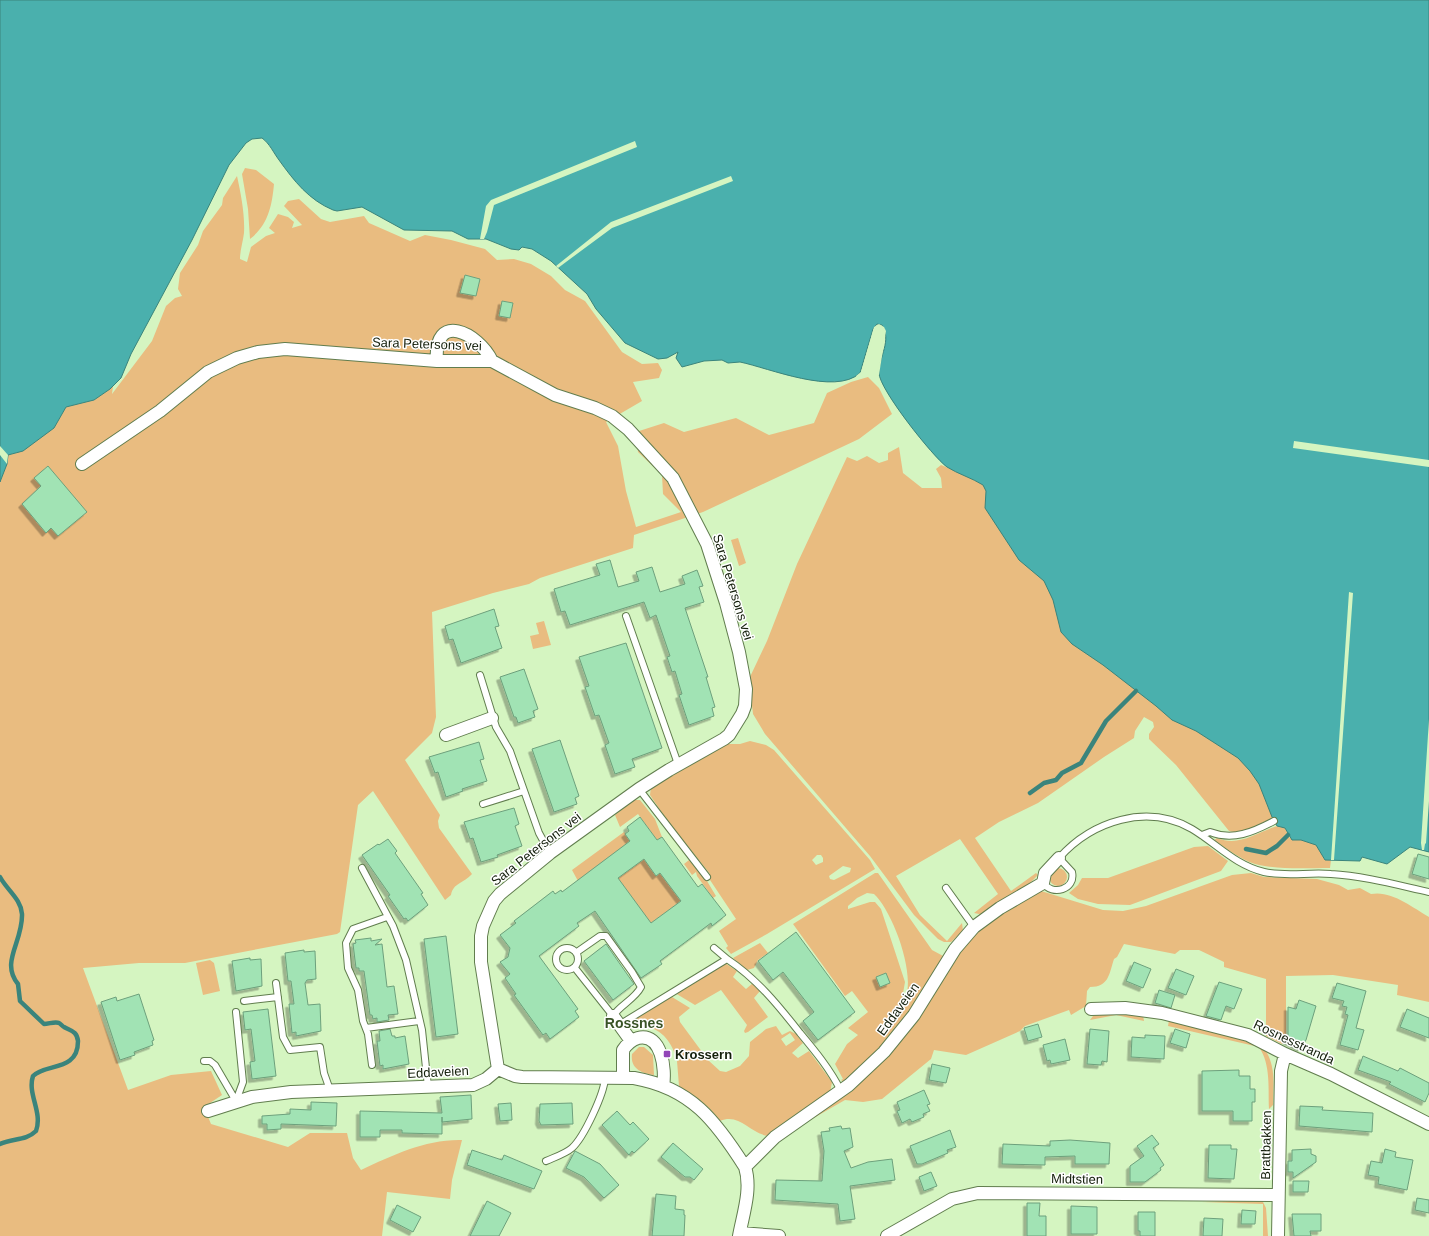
<svg xmlns="http://www.w3.org/2000/svg" width="1429" height="1236" font-family="Arial,sans-serif">
	<style>
		.green { fill: #e9bc80; fill-rule: evenodd }
		.water { fill: #4ab0ad; stroke: #3a847c }
		.pier { fill: #d5f5c1 }
		.lines { fill: none; stroke-linecap: round; stroke-linejoin: round }
		.stream { stroke: #3a847c; stroke-width: 4.5 }
		.building { fill: #a1e3b4; stroke: #6da07c; fill-rule: evenodd; filter: url(#shadow) }
		.service-casing { stroke: #617d4e; stroke-width: 8 }
		.minor-casing { stroke: #617d4e; stroke-width: 14 }
		.service { stroke: #fff; stroke-width: 6 }
		.minor { stroke: #fff; stroke-width: 12 }
		.poi-dot { fill: #9246b7; stroke: #fff; stroke-width: 1.5 }
		.labels { text-anchor: middle; dominant-baseline: central; stroke-width: 3; stroke-linejoin: round; paint-order: stroke }
		.street-label { font-size: 13px; fill: #141f0b; stroke: #fff }
		.poi-label { font-size: 13px; font-weight: bold; fill: #141f0b; stroke: #fff; text-anchor: start }
		.neighbourhood-label { font-size: 14px; font-weight: bold; fill: #395326; stroke: #fff }
	</style>
	<defs>
		<filter id="shadow"><feDropShadow dx="-3.5" dy="3.5" stdDeviation="0" flood-color="#0004"/></filter>
	</defs>
	<rect width="100%" height="100%" fill="#d5f5c1"/>
	<path class="green" d="M245,168L256,170L274,184C272,206 268,225 250,239L248,209L242,174Z
		M237,176C241,194 245,215 244,233C243,242 240,250 240,259L247,262L251,247L266,236L275,233L269,228L278,214L288,217L294,222L292,228L302,225L284,206L288,201L299,199L321,219L330,222L364,216L369,223L410,241L425,235L451,240L485,249L497,260L514,259L531,264L551,276L565,290L585,301L622,352L642,364L658,363L662,370L659,378L633,382L642,401L606,422L618,446L626,491L636,527L681,512L663,494L662,475L638,452L636,432L664,423L684,432L736,418L769,435L814,423L827,393L851,382L868,377L879,388L892,414L859,439L703,512L634,535L633,548L540,578L529,584L493,593L432,612L436,717L432,733L405,760L440,815L438,821L439,828L472,874C464,883 453,883 451,895L445,900L373,791L358,805L340,932L337,934L185,963H139L83,968L128,1090L171,1075L211,1071L222,1095L204,1107L211,1124L288,1147L310,1133H347L353,1158L361,1170C393,1155 426,1139 462,1140L452,1180L450,1199L387,1192L382,1236H0V482L7,464L8,455L16,453L54,428L66,407L94,400L113,386L112,394L152,341L166,306L175,298L182,296L178,289L180,273L198,245L203,231L222,205L223,198Z
		M879,375L1199,683L1281,815C1267,819 1243,836 1229,831L1176,765L1149,739V734L1154,727L1153,722L1144,717L1135,731L1134,738L1104,757L1038,803L999,822L975,838L1011,891L1036,873L1038,875L1025,888L984,915L974,913L998,894L960,839L896,876L920,915L947,941L962,923L963,931L951,942H944L938,939L914,915L870,856L765,734L753,714L749,679L767,641L797,564L847,457L857,461L867,456L879,463L888,460V453L899,447L903,473L922,488H942L941,478L936,469L941,465L951,469L936,455L904,417Z
		M738,538L746,563L739,566L731,540Z
		M544,621L551,645L533,649L530,636L539,634L536,623Z
		M750,741L766,745L774,750L870,860L875,869L767,934L731,954L726,948L728,946L719,931L736,919L710,880V874L666,819L650,795L651,787L680,768L728,744H740ZM817,855H821L823,858V862L816,865L812,860ZM843,866L851,868L850,872L834,880L830,879L829,876Z
		M634,800H640L655,819L662,837L657,840L638,814L620,827L615,815Z
		M1277,826L1285,828L1290,838L1317,840L1323,857L1325,860H1331L1330,868C1306,868 1278,870 1255,864C1240,859 1227,849 1214,840L1217,838C1239,847 1256,833 1277,826Z
		M624,832L630,841L578,881L572,870Z
		M1208,846L1228,861L1221,871L1130,905L1098,904L1078,899L1069,893L1078,885L1082,878H1108L1194,847Z
		M644,859L656,876L660,873L681,901L651,923L614,881Z
		M689,860L707,881L716,896L713,898L697,876L696,872L692,875L684,864Z
		M1049 877a9 9 0 1 1 18 0a9 9 0 1 1-18 0Z
		M875,873H878L932,950L945,957L899,1030L844,1082L841,1080L843,1079L835,1064L847,1044L858,1035L848,1028L868,1012L852,991L845,996L793,924ZM867,893L874,894C893,911 921,985 901,1005L905,982L881,909L875,902H870L848,909V906L857,898Z
		M1251,873L1264,877L1317,879L1339,885L1348,890L1360,888L1371,894C1391,890 1412,907 1429,917V1002L1397,995L1398,985L1333,975L1286,976V1040L1282,1044L1266,1036V979L1224,967V962L1199,950H1180L1175,954L1124,944L1117,957L1114,959C1109,974 1109,987 1090,987L1087,991L1086,1006L1071,1015L1069,1010L1025,1026L1020,1031L966,1055L934,1050L931,1059L882,1099L863,1102L845,1100L798,1127L867,1074L952,958L986,922L1041,891L1103,910L1123,911L1146,906L1232,875Z
		M760,943L768,953L758,960L754,968L747,970L733,958Z
		M210,960L214,963L220,991L203,995L196,963Z
		M725,963L737,971L733,977L746,989L753,983L760,991L754,998L768,1017L748,1032L745,1033L744,1031L747,1025L721,990L695,1005L675,993Z
		M672,997L690,1008L679,1017L680,1022L708,1060L720,1071L726,1072L740,1066L749,1056L750,1042L766,1029L776,1026L782,1035L790,1031L796,1034L803,1043L792,1053L798,1058L809,1051L832,1082L830,1093L768,1136C749,1133 740,1113 720,1121L709,1108L679,1086L677,1061L680,1060L679,1054H675C668,1035 654,1023 632,1027L629,1022L667,998ZM790,1033L795,1040L786,1046L781,1039Z
		M1112,1012L1143,1015L1144,1021L1116,1015L1090,1020L1093,1016Z
		M1169,1020C1187,1025 1260,1039 1267,1053C1276,1069 1273,1088 1273,1105L1269,1109C1268,1088 1271,1065 1259,1047L1168,1026Z
		M639,1047H644L653,1055L654,1075C642,1073 630,1069 632,1054Z
		M1262,1200L1266,1208L1268,1236H1263V1204L1202,1202Z"/>
	<path class="water" d="M0,0H1429V852L1410,847L1387,864L1362,857L1360,861L1325,860L1316,845L1301,840H1292L1285,828L1277,826L1272,817L1259,784L1250,771L1238,758L1196,731L1172,720L1156,706L1103,665L1072,644L1061,632L1053,600L1044,581L1019,560L985,508L986,491L983,485C972,478 958,474 947,467C933,457 879,389 879,373C879,356 892,341 882,325L877,324L873,329L860,373C835,396 769,368 740,362L728,363L722,360L704,361L682,367L676,358L678,352L667,358L658,359L625,343L596,309L587,294L551,261L532,249L522,247L519,250L511,249L486,239H468L452,231L404,230L362,207L337,211L333,210C309,200 294,181 279,160C273,152 270,144 262,138L252,139L246,143L229,165L192,240L131,354L121,378L110,389L94,400L66,407L54,428L23,451L8,455L7,464L0,482Z"/>
	<path class="pier" d="M635,141L637,147L494,205L487,232L484,239H480L486,206L491,200Z
		M731,176L733,181L612,228L566,262L558,268L556,266L611,222Z
		M879,324L884,327L886,331L879,375H877V372L882,350L884,331L879,326L875,330L863,373L860,376H856L861,372L874,327Z
		M1294,441L1429,460V467L1293,448Z
		M0,446L8,455L7,464L0,455Z
		M1349,592L1353,593L1334,860H1331Z
		M1429,719V801L1426,843L1425,844L1424,850H1422L1421,843Z"/>
	<g class="lines">
		<path class="stream" d="M1030,793L1044,783L1056,780L1062,773L1081,763L1106,721L1136,691
			M1246,849L1266,853L1277,846L1288,835
			M0,877C7,890 21,899 22,914C23,942 0,962 18,984L20,1001L44,1024C49,1024 55,1021 59,1023C60,1023 63,1027 64,1027C71,1031 77,1031 78,1041C78,1072 46,1063 33,1076C27,1094 43,1112 36,1131C26,1141 12,1138 0,1144"/>
	</g>
	<path class="building" d="M465,275L480,279L476,296L460,293Z
		M502,301L513,303L510,318L499,316Z
		M48,466L87,512L58,536L51,528L46,533L22,504L41,486L34,478Z
		M610,560L618,587L639,581L636,572L652,567L660,592L685,584L682,576L697,570L703,586L699,587L704,602L685,608L708,677H706L715,707L712,708L714,716L689,725L679,695L682,694L675,671L672,672L667,657L670,656L656,615L650,618L644,602L570,625L565,611L561,612L554,589L600,575L596,564Z
		M494,609L499,626L495,627L502,648L461,663L453,639L449,640L445,626Z
		M626,643L662,748L632,759L635,767L615,774L605,745L609,743L599,715L595,716L585,687L589,686L579,657Z
		M524,669L538,709L533,711L535,717L518,723L516,717H514L500,677Z
		M560,740L579,796L575,798L577,804L554,812L532,749Z
		M479,742L484,759L480,760L487,781L462,789L463,791L446,797L438,772L435,773L429,757Z
		M514,808L519,824L515,826L522,846L497,855L498,857L481,862L473,838L470,839L464,822Z
		M640,817L657,840L662,837L698,887L702,884L726,915L712,926L711,923L660,961L662,964L641,978L595,911L577,923L579,926L539,956L578,1009L575,1011L579,1017L550,1039L546,1033L543,1035L514,995L516,994L505,978L510,974L500,962L508,957L510,948L500,935L516,923L514,921L553,891L555,894L561,890L562,892L630,841L625,834L629,831L627,827ZM644,859L656,876L660,873L681,901L651,923L618,878Z
		M388,839L397,851L395,853L423,893L421,894L428,905L408,921L406,918L404,919L388,896L390,895L362,855L378,844L379,845Z
		M1418,854L1429,857V879L1412,874Z
		M796,932L855,1012L818,1040L803,1021L814,1012L783,972L773,980L758,961Z
		M446,936L458,1034L436,1037L424,939Z
		M371,938V941L382,939L375,945L382,944L387,987L394,986L398,1014L388,1015L389,1020L377,1022V1018L373,1019L372,1015H370L364,971H359V968H356L353,944L356,943L355,940Z
		M606,944L634,984L613,1000L584,961Z
		M304,950V952L315,951L316,979L307,980L305,983L308,1005L320,1004L321,1031L296,1036V1032L292,1033L289,1004H294L291,981H288L285,953Z
		M250,958V960L261,959L262,986L236,991L232,961Z
		M1134,962L1151,969L1143,988L1126,981Z
		M1176,969L1194,976L1186,995L1168,988Z
		M886,973L890,983L880,987L876,977Z
		M1219,982L1242,989L1234,1009L1226,1006L1221,1020L1206,1016Z
		M1337,983L1366,991L1356,1028L1364,1030L1358,1050L1340,1045L1348,1015L1345,1014L1347,1007L1342,1006L1344,1001L1332,998Z
		M1159,990L1175,995L1171,1008L1155,1003Z
		M139,994L154,1040L152,1041L153,1045L134,1052L135,1055L120,1060L101,1002L116,997L117,1001Z
		M1299,1000L1316,1006L1306,1040L1301,1048L1286,1040L1288,1036V1007L1296,1009Z
		M268,1009L276,1076L252,1079L250,1062L255,1061L251,1029L245,1030L243,1012Z
		M1407,1009L1429,1018V1038L1400,1027Z
		M1038,1024L1042,1037L1028,1041L1024,1028Z
		M390,1029L392,1036H395V1038L405,1036L409,1064L383,1069V1065L380,1066L377,1041H380L379,1031Z
		M1090,1029L1109,1031L1107,1062L1102,1061L1101,1065L1087,1064Z
		M1175,1029L1190,1034L1186,1048L1170,1043Z
		M1145,1035L1165,1036L1164,1059L1131,1057L1132,1037L1145,1038Z
		M1065,1039L1070,1060L1051,1064L1050,1060L1047,1061L1043,1045Z
		M1363,1056L1398,1071L1400,1068L1429,1083V1093L1425,1102L1389,1084L1391,1082L1358,1070Z
		M932,1064L950,1068L946,1083L929,1080Z
		M1239,1070V1076H1250V1089H1255V1102H1252V1121H1233V1111H1202V1071Z
		M924,1090L930,1104L927,1105L930,1111L923,1114L924,1117L912,1122L910,1119L902,1123L897,1111L900,1110L897,1102Z
		M471,1095L472,1119L442,1122V1117V1134L402,1133V1130H380V1137H360V1111L442,1113L440,1097Z
		M311,1102L337,1103L336,1126L281,1124V1129L267,1130V1124H262V1116L290,1114V1109L311,1110Z
		M511,1103L512,1120L500,1121L498,1104Z
		M572,1103L573,1124L541,1125L539,1121L540,1104Z
		M1300,1106L1323,1107L1322,1110L1373,1113L1372,1132L1299,1126Z
		M617,1111L630,1125L633,1122L649,1139L634,1153L632,1151L629,1155L602,1125Z
		M841,1126L842,1129L850,1128L853,1147L844,1151L851,1168L868,1162L892,1159L895,1180L850,1186L855,1219L840,1221L838,1204L775,1200L776,1180L822,1181L824,1151L821,1132L830,1131L829,1128Z
		M950,1130L956,1147L947,1150L948,1153L922,1164H917L910,1146Z
		M1152,1135L1159,1144L1153,1148L1164,1165L1160,1168L1161,1170L1145,1182H1130V1166L1144,1156L1137,1146Z
		M1070,1140L1110,1143L1109,1164H1075V1156L1045,1157V1165L1002,1164L1003,1144L1050,1146V1141Z
		M673,1143L703,1169L694,1180L690,1177H685L661,1157Z
		M1209,1145H1231V1149H1237L1234,1179L1208,1178Z
		M1311,1149V1154L1316,1156V1162L1293,1178V1172H1288V1161H1292V1150Z
		M1385,1149L1396,1152L1395,1157L1413,1160L1407,1190L1378,1184L1379,1177L1368,1175L1371,1161L1382,1163Z
		M472,1150L502,1160L504,1155L542,1171L534,1189L467,1165Z
		M575,1151L600,1164L619,1185L604,1198L584,1177L566,1168Z
		M931,1172L937,1186L924,1191L919,1177Z
		M1293,1181H1309L1308,1192H1293Z
		M656,1194L676,1196L675,1209L684,1210V1215H685L684,1236H652Z
		M1417,1198L1429,1200V1213L1415,1210Z
		M487,1201L511,1213L499,1236H470Z
		M1027,1203H1040L1039,1216H1046V1236H1027Z
		M397,1205L421,1217L413,1232L390,1220Z
		M1071,1206L1097,1207V1234H1071Z
		M1242,1210L1256,1211L1255,1224H1241Z
		M1138,1212H1155V1236H1140V1231H1138Z
		M1292,1214H1321V1231H1310L1311,1236H1294Z
		M1204,1218L1223,1219L1222,1236H1203Z"/>
	<g class="lines">
		<defs>
			<path id="service" d="M626,616L678,764
				M480,675L496,727L510,751L539,833L550,853
				M639,789L707,877
				M483,804L524,791
				M1202,835L1210,832C1233,841 1253,832 1274,821
				M362,868L393,926L406,960L422,1030L428,1087
				M1043,883C1052,896 1076,890 1072,872L1059,858C1092,821 1147,803 1192,829C1217,844 1235,865 1264,872C1286,877 1309,872 1331,874C1364,876 1397,885 1429,892
				M946,888L974,927
				M556 959a11 11 0 1 1 22 0a11 11 0 1 1-22 0Z
				M714,948L727,959
				M575,968L613,1016C620,1005 635,999 641,987L632,972L606,936H600L577,952
				M276,983L283,1037L290,1050L320,1047L324,1073L330,1090
				M244,1001L278,997
				M236,1012L243,1082L236,1101
				M619,1025L727,959C757,979 778,1005 800,1033C815,1051 830,1069 841,1091
				M366,1028L419,1021
				M204,1061H210L215,1065L236,1101
				M372,1065L368,1034L363,1021L358,990L348,968L346,943L353,929L387,917
				M546,1161C555,1157 565,1154 572,1148C584,1137 604,1094 605,1078"/>
			<path id="minor" d="M437,361C433,311 478,332 492,361
				M82,464L160,411L208,372L237,358L258,352L285,349L437,361H492L555,395L595,408L612,416L628,429L673,478L707,544L726,603L739,652L746,689L745,706L742,714L729,735L724,739L669,770L639,789L550,853L500,894L494,901L483,926L481,936V962L498,1069
				M446,735L492,718
				M1091,1009L1125,1008L1162,1013L1248,1035L1285,1054L1331,1074L1429,1124
				M613,1016L631,1041
				M498,1069L515,1076L522,1077L634,1078C691,1088 716,1121 745,1167C752,1189 743,1214 739,1236
				M623,1077V1050C627,1044 631,1040 638,1038C662,1032 666,1070 663,1086
				M208,1111L252,1097L291,1092L473,1085L486,1079L498,1069
				M745,1167L775,1137L849,1085L884,1052L914,1015L955,949L974,927L1000,908L1043,883L1045,873L1059,858
				M740,1233L779,1236
				M887,1236L952,1199L978,1193L1278,1195
				M1278,1236L1281,1071L1285,1054"/>
		</defs>
		<use href="#service" class="service-casing"/>
		<use href="#minor" class="minor-casing"/>
		<use href="#service" class="service"/>
		<use href="#minor" class="minor"/>
	</g>
	<rect class="poi-dot" x="663" y="1050" width="8" height="8" rx="2"/>
	<g class="labels">
		<g class="street-label">
			<text transform="translate(427 344) rotate(2)">Sara Petersons vei</text>
			<text transform="translate(733 587) rotate(73)">Sara Petersons vei</text>
			<text transform="translate(536 849) rotate(-38)">Sara Petersons vei</text>
			<text transform="translate(898 1009) rotate(-54)">Eddaveien</text>
			<text transform="translate(1294 1042) rotate(25)">Rosnesstranda</text>
			<text transform="translate(438 1072) rotate(-3)">Eddaveien</text>
			<text transform="translate(1266 1145) rotate(-89)">Brattbakken</text>
			<text transform="translate(1077 1179) rotate(1)">Midtstien</text>
		</g>
		<g class="poi-label">
			<text x="675" y="1054">Krossern</text>
		</g>
		<g class="neighbourhood-label">
			<text x="634" y="1023">Rossnes</text>
		</g>
	</g>
</svg>
